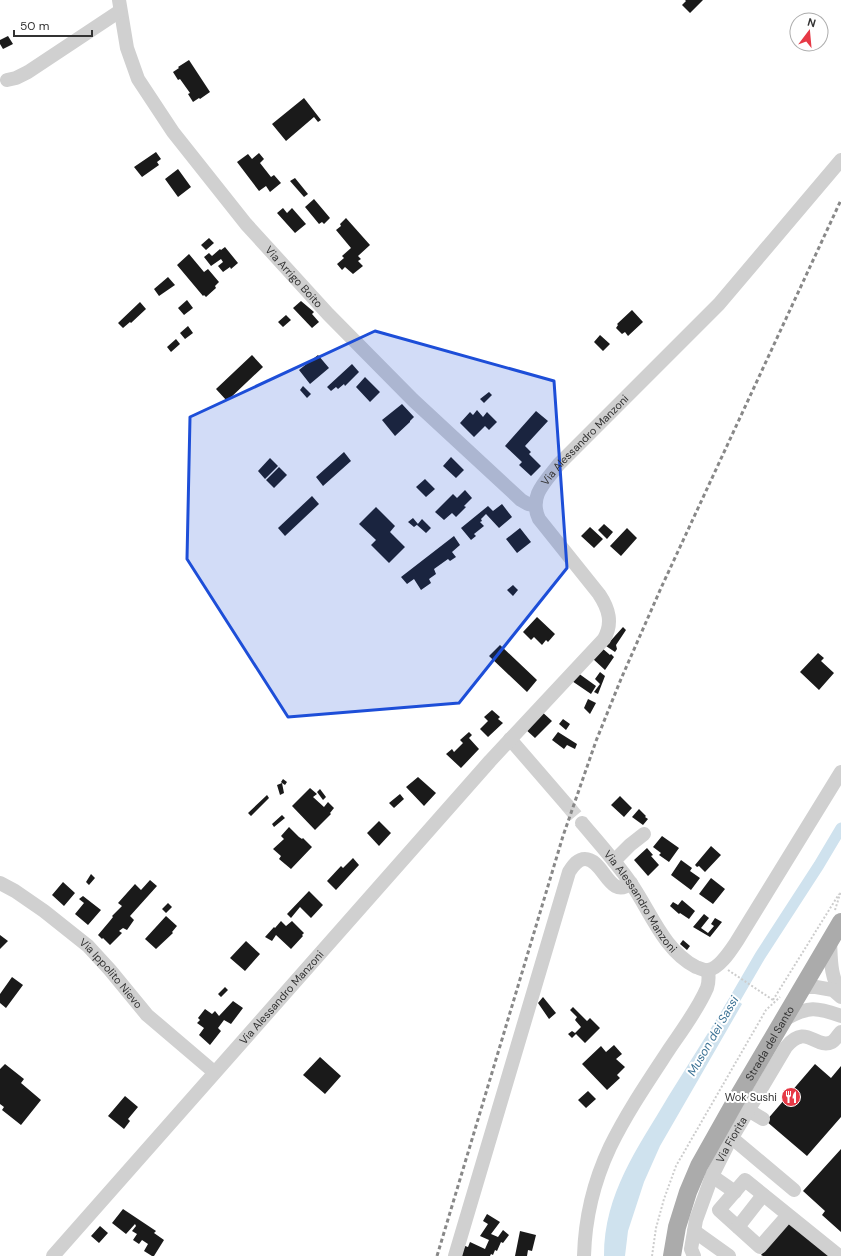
<svg xmlns="http://www.w3.org/2000/svg" width="841" height="1256" font-family="'DM Sans',sans-serif">
	<style>
		.water { fill: #cfe2ee }
		.lines { fill: none; stroke-linecap: round; stroke-linejoin: round }
		.canal { stroke: #cfe2ee; stroke-width: 11 }
		.building { fill: #1a1a1a }
		.minor-tunnel { stroke: #d6d6d6; stroke-width: 14; stroke-dasharray: 14 7; stroke-linecap: butt }
		.path { stroke: #cdcdcd; stroke-width: 2; stroke-dasharray: 2 2; stroke-linecap: butt }
		.minor { stroke: #d0d0d0; stroke-width: 14 }
		.major { stroke: #ababab; stroke-width: 18 }
		.rail { stroke: #888; stroke-width: 3; stroke-dasharray: 4 3; stroke-linecap: butt }
		.marked { fill: #1d4ed8; fill-opacity: 0.2; stroke: #1d4ed8; stroke-width: 3; stroke-linejoin: round }
		.labels { text-anchor: middle; dominant-baseline: central; stroke-width: 4; stroke-linejoin: round; paint-order: stroke }
		.street-label { font-size: 11px; fill: #333; stroke: #fff }
		.poi-label { font-size: 11px; fill: #333; stroke: #fff; text-anchor: end }
		.water-label { font-size: 12px; font-style: italic; fill: #3f7597; stroke: #fff }
	</style>
	<rect width="100%" height="100%" fill="#fff"/>
	<path class="water" d="M731,996L742,1004L660,1146L644,1182L628,1231L625,1256H604C604,1193 638,1148 668,1097C689,1063 710,1030 731,996Z"/>
	<g class="lines">
		<path class="canal" d="M728,1011L760,956L819,865L841,828"/>
	</g>
	<path class="building" d="M685,0H703L690,13L682,5L686,1Z
		M8,36L13,44L3,49L0,44V40Z
		M189,60L210,92L200,99L199,98L193,102L188,94L190,93L180,79L178,80L173,72L179,68L178,67Z
		M304,98L321,120L318,122L314,117L286,141L272,124Z
		M156,152L161,159L157,162L159,165L142,177L134,167Z
		M259,153L264,159L260,163L271,177L274,175L281,183L270,192L266,186L259,191L237,162L248,154L252,159Z
		M178,169L191,187L178,197L165,179Z
		M295,178L308,194L304,197L290,181Z
		M314,199L330,218L324,224L322,222L319,224L305,207Z
		M283,208L287,213L292,208L306,224L295,233L277,213Z
		M346,218L370,245L358,256L361,259L358,261L363,266L353,274L345,267L342,270L337,264L344,258L342,256L351,248L336,230L341,226L340,224Z
		M209,238L214,243L206,250L201,245Z
		M225,247L238,263L231,269L230,267L223,272L218,266L223,262L221,259L211,266L204,257L209,253L212,256L220,249L221,250Z
		M189,254L204,272L208,269L219,282L215,286L216,288L206,297L204,295L203,296L177,265Z
		M168,277L175,285L159,296L154,289Z
		M187,300L193,308L184,315L178,308Z
		M301,301L314,312L312,314L319,322L312,328L293,308Z
		M140,302L146,309L131,323L130,322L123,328L118,323Z
		M632,310L643,322L628,336L625,332L622,334L616,328L618,325L617,324Z
		M286,315L291,320L283,327L278,322Z
		M188,326L193,333L185,339L180,333Z
		M600,335L610,344L603,351L594,342Z
		M176,339L180,344L171,352L167,347Z
		M252,355L263,367L227,401L216,389Z
		M318,355L329,368L310,384L299,370Z
		M352,364L359,372L345,386L344,384L338,389L336,387L331,391L327,387Z
		M365,377L380,392L370,402L356,387Z
		M303,386L311,394L307,398L300,390Z
		M489,392L492,395L484,403L480,399Z
		M402,404L414,417L410,421V422L395,436L382,420Z
		M477,410L483,417L487,412L497,422L489,430L485,426L474,437L460,423L470,412L473,415Z
		M536,411L548,421L525,446L531,452L529,454L541,466L531,476L519,465L522,462L505,446Z
		M344,452L351,461L323,486L316,477Z
		M451,457L464,470L456,478L443,466Z
		M270,458L278,466L265,479L258,471Z
		M279,467L287,475L274,488L266,480Z
		M425,479L435,489L426,497L416,487Z
		M465,490L472,498L464,506L466,507L456,517L452,513L444,520L435,512L453,494L457,498Z
		M312,496L319,504L285,536L278,528Z
		M502,504L512,517L499,528L486,514L481,519L482,521L480,522L484,526L474,534L476,536L471,540L461,528L488,506L493,511Z
		M376,507L395,526L390,532L405,547L389,563L371,545L376,540L359,524Z
		M413,518L418,524L414,527L408,522Z
		M422,519L431,528L426,533L417,525Z
		M604,524L613,532L607,539L598,530Z
		M590,527L603,539L594,548L581,536Z
		M520,528L531,542L517,553L506,539Z
		M627,528L637,538L621,556L610,546Z
		M454,536L460,545L452,552L456,557L450,561L448,559L434,569L436,574L429,579L431,583L421,590L414,579L407,584L401,577Z
		M513,585L518,590L513,596L507,590Z
		M537,617L555,634L548,642L546,640L542,645L534,637L531,640L523,632Z
		M623,627L626,630L616,645L617,649L615,652L606,646Z
		M500,645L537,680L527,692L489,656Z
		M602,648L610,655L611,654L614,657L605,670L592,658Z
		M818,653L824,658L821,661L834,673L819,690L800,672Z
		M600,672L605,676L598,694L594,692L600,684L595,679Z
		M578,673L596,686L591,694L572,681Z
		M588,699L596,703L590,714L584,708Z
		M492,710L500,717L498,719L503,723L488,737L480,729L488,721L484,717Z
		M540,710L552,721L535,738L524,728Z
		M563,719L570,724L566,730L559,724Z
		M469,732L472,735L469,738L479,749L461,768L446,754L452,749L454,752L463,743L460,740Z
		M558,732L577,744L575,749L567,745L564,749L552,740Z
		M418,777L436,793L424,806L406,787Z
		M283,779L287,782L285,785L282,783L284,793L280,795L277,785L282,783L281,782Z
		M310,788L317,794L313,797L324,807L328,802L334,808L330,813L331,814L315,830L292,806Z
		M320,789L326,797L323,800L317,792Z
		M400,794L404,799L394,808L389,803Z
		M267,795L269,798L251,816L248,813Z
		M620,796L632,808L624,817L611,805Z
		M639,809L646,816L645,817L648,819L643,825L632,817Z
		M282,815L285,818L274,827L272,824Z
		M379,821L391,833L379,846L367,833Z
		M289,827L299,837L302,839L303,838L312,847L291,869L279,859L281,856L273,849L284,839L281,836Z
		M662,836L679,848L669,862L659,855L661,853L653,847Z
		M711,846L721,855L705,872L699,866L697,867L695,865Z
		M647,848L653,855L651,856L659,865L648,876L634,860Z
		M353,858L359,865L336,890L327,881L341,866L343,868Z
		M681,860L692,868L690,871L700,878L691,890L671,875Z
		M91,874L95,878L89,885L86,882Z
		M711,878L725,889L713,904L699,894Z
		M150,880L157,886L130,916L134,920L127,930L123,928L119,931L122,933L110,945L103,938L102,939L98,935L109,922L113,917L112,916L122,906L118,903L135,884L141,890Z
		M63,882L75,893L64,906L52,895Z
		M309,891L323,905L311,918L300,907L291,918L287,914Z
		M83,896L101,910L88,925L75,914L84,903L79,899Z
		M682,900L695,911L689,919L680,913L679,914L670,906L673,902L678,905Z
		M168,903L172,907L166,913L162,909Z
		M704,914L709,918L701,928L708,933L714,926L711,924L715,918L722,922L710,937L693,927Z
		M166,916L177,926L172,932L173,933L156,949L145,939Z
		M281,921L286,926L292,921L304,933L302,935L303,936L291,949L276,935L272,941L265,937L274,927L275,928Z
		M0,935L8,941L0,949Z
		M683,940L690,946L687,950L680,944Z
		M246,941L260,954L245,971L230,958Z
		M12,977L23,985L6,1008L0,1003V994Z
		M225,987L228,990L221,997L218,994Z
		M543,997L556,1013L549,1019L538,1003Z
		M233,1001L243,1008L231,1024L224,1020L218,1028L221,1031L210,1045L199,1035L204,1028L197,1023L200,1020L198,1018L205,1009L212,1014L215,1011L219,1016Z
		M573,1007L587,1021L590,1018L600,1028L585,1043L576,1034L572,1038L568,1034L572,1031L575,1033L581,1027L575,1020L577,1017L570,1010Z
		M614,1045L622,1054L616,1059L625,1067L617,1075L620,1078L607,1090L582,1064L601,1046L606,1052Z
		M320,1057L341,1076L325,1094L303,1075Z
		M5,1064L24,1079L21,1083L41,1100L21,1125L2,1110L4,1107L0,1104V1069Z
		M815,1064L831,1078L841,1066V1117L807,1156L766,1121Z
		M588,1091L596,1099L586,1108L578,1100Z
		M125,1096L138,1107L128,1119L130,1121L124,1129L108,1116Z
		M841,1149V1232L822,1215L825,1211L803,1191Z
		M123,1209L156,1231L154,1233L164,1240L154,1256H152L144,1251L148,1244L142,1240L139,1244L133,1240L137,1234L132,1231L136,1226L135,1224L126,1234L112,1223Z
		M487,1214L500,1222L491,1234L498,1237L503,1230L509,1235L503,1243L501,1242L497,1251L495,1250L493,1255L491,1254L490,1256H461L465,1246L468,1247L470,1242L485,1249L489,1240L480,1236L488,1224L483,1221Z
		M788,1222L830,1256H763L761,1255Z
		M100,1226L108,1233L99,1243L91,1236Z
		M520,1231L536,1235L532,1251L528,1250L527,1256H515Z"/>
	<g class="lines">
		<path class="minor-tunnel" d="M567,805L582,823"/>
		<path class="path" d="M835,910L841,891
			M728,970L773,1000
			M773,1000L839,894
			M652,1256L656,1228L664,1199L676,1166L766,1010L780,997"/>
		<g class="minor">
			<path id="s1" d="M119,0L127,48L138,79L173,132L246,224L328,314L413,400L521,500L528,504L535,505"/>
			<path d="M7,80L16,78L28,72L120,11"/>
			<path d="M510,739L567,805"/>
			<path id="s2" d="M582,823C598,842 615,861 630,882C650,910 663,950 696,967C700,968 703,971 708,970C719,969 731,950 737,941L841,772"/>
			<path d="M614,861L630,845L644,834"/>
			<path id="s3" d="M0,883L15,891L44,911L88,946L110,970L147,1015L214,1072"/>
			<path d="M830,940C831,961 830,975 841,994"/>
			<path d="M804,987H816L833,990L841,997"/>
			<path d="M785,1019C809,1006 816,1007 841,1016"/>
			<path d="M748,1110L763,1119"/>
			<path d="M732,1138L794,1190"/>
			<path d="M712,1176L735,1192"/>
			<path d="M788,1215L760,1247L719,1210L745,1180L839,1256"/>
			<path d="M738,1227L763,1195"/>
			<path d="M694,1231L729,1256"/>
			<path id="s4" d="M53,1256L490,761L604,639C613,623 609,609 599,594L539,519C528,496 546,481 559,464L719,304L841,160"/>
			<path d="M455,1256L569,872C573,866 577,859 585,859C604,859 609,901 631,883"/>
			<path d="M584,1256C585,1219 594,1181 610,1147C627,1112 649,1080 670,1048C683,1029 698,1009 707,988C709,982 709,977 708,970"/>
			<path id="s5" d="M694,1256L691,1249L696,1220L712,1176L727,1146L786,1047C806,1022 816,1050 832,1042C835,1040 838,1035 841,1032"/>
		</g>
		<path class="major" id="s6" d="M672,1256L677,1227L688,1192L699,1166L735,1102L841,922"/>
		<path class="rail" d="M437,1256L563,836L596,741L621,679L661,588L841,200"/>
	</g>
	<path class="marked" d="M375,331L554,381L567,568L459,703L288,717L187,559L190,417Z"/>
	<defs>
		<symbol id="restaurant-disc" viewBox="-11 -11 22 22"><circle r="9.5" fill="#e63946" stroke="#fff"/><path d="M-5-6h1v4h1v-4h1v4h1v-4h1v5L-1.5 .5V6h-2V.5L-5-1ZM5-6V6H3V1.5H1.5Q1.5-4 5-6Z" fill="#fff"/></symbol>
	</defs>
	<g fill-rule="evenodd">
		<use href="#restaurant-disc" x="780" y="1086" width="22" height="22"/>
	</g>
	<g class="labels">
		<g class="street-label">
			<text stroke="none"><textPath href="#s1" startOffset="334">Via Arrigo Boito</textPath></text>
			<text stroke="none"><textPath href="#s4" startOffset="1069">Via Alessandro Manzoni</textPath></text>
			<text stroke="none"><textPath href="#s2" startOffset="98">Via Alessandro Manzoni</textPath></text>
			<text stroke="none"><textPath href="#s3" startOffset="144">Via Ippolito Nievo</textPath></text>
			<text stroke="none"><textPath href="#s4" startOffset="345">Via Alessandro Manzoni</textPath></text>
			<text stroke="none"><textPath href="#s6" startOffset="236">Strada del Santo</textPath></text>
			<text stroke="none"><textPath href="#s5" startOffset="125">Via Fiorita</textPath></text>
		</g>
		<g class="poi-label">
			<text x="777" y="1097">Wok Sushi</text>
		</g>
		<g class="water-label">
			<text transform="translate(713 1036) rotate(-60)">Muson dei Sassi</text>
		</g>
	</g>
	<g transform="translate(809 32) rotate(16)"><circle r="19" fill="#ffffff" stroke="#adadad"/>
	<path d="M0-3L7 15L0 10L-7 15Z" fill="#e63946"/>
	<text y="-6" font-size="11" font-weight="bold" text-anchor="middle" fill="#333333">N</text>
	</g>
	<path d="M14 30v6h78v-6" fill="none" stroke="#333333" stroke-width="2"/>
	<text x="20" y="30" font-size="12" fill="#333333" stroke="#ffffff" stroke-width="3" paint-order="stroke">50 m</text>
</svg>
